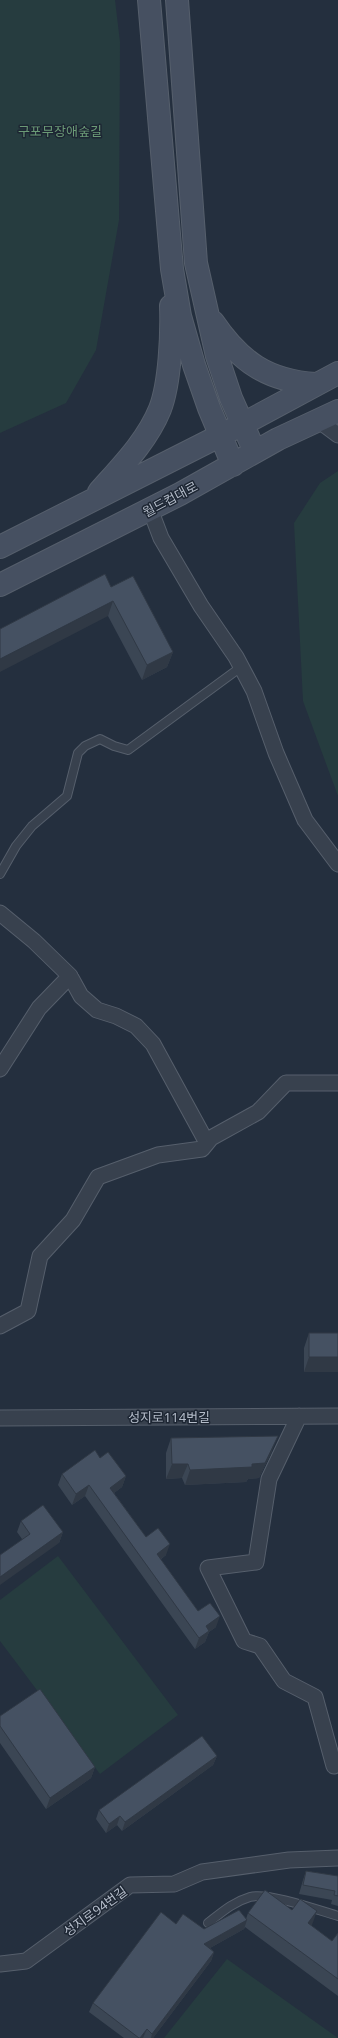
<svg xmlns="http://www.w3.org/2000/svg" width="338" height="2038" font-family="'Noto Sans','Noto Sans KR',sans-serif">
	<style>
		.green { fill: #263c3f }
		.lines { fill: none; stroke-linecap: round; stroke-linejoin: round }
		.lane-casing { stroke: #565f6c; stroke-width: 10 }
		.street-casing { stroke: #565f6c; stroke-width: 17 }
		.secondary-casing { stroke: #565f6c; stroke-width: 24 }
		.lane { stroke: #38414e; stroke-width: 8 }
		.street { stroke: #38414e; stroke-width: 15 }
		.secondary { stroke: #465061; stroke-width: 22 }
		.wall { fill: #3b4654 }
		.shaded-wall { fill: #303945 }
		.building { fill: #455162; stroke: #303945 }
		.labels { text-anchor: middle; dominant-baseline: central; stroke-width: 3; stroke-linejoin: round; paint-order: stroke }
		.park-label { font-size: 13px; fill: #6b9a76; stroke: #1d2633 }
		.street-label { font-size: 13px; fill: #b4bcc9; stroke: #1d2633 }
	</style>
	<rect width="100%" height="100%" fill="#242f3e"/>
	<path class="green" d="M0,0H115L120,42L119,220L96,350L66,403L0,433Z
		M338,471V796L303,701L294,523L320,483Z
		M58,1556L178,1715L100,1774L0,1641V1600Z
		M227,1959L338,2038H164Z"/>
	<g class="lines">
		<defs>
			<path id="lane" d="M0,874L16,846L32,826L67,796L78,753L85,746L100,739L114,746L128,750L241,667
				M208,1923C222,1912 233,1902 250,1897C268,1892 318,1910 338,1916"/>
			<path id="street" d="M318,420L338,435
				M150,509L161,538L201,606L236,657L254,691L276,753L305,820L338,864
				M0,913L34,941L70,976L81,996L97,1010L116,1016L136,1026L153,1044L207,1143
				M0,1069L39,1008L70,976
				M0,1326L28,1311L40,1256L73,1220L98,1177L158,1155L202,1149L211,1138L258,1112L286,1083H338
				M299,1416L269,1479L256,1562L208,1568L244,1641L260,1646L284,1681L315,1697L334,1766
				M0,1418L338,1416
				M0,1964L26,1961L130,1885L174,1884L202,1872L289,1860L338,1858"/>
			<path id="secondary" d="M149,0L172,269L180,316L194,365L209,408L233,465
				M177,0L196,263L217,356L231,398L255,452
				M213,322C240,362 268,381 316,384
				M99,492C122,466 147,441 160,409C170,383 172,334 171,306
				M0,547L243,424L338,373
				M0,585L180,494L278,439L338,411"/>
		</defs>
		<use href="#lane" class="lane-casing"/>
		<use href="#street" class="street-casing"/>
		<use href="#secondary" class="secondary-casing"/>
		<use href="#lane" class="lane"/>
		<use href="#street" class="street"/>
		<use href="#secondary" class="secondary"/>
	</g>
	<path class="wall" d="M111,587L173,652L167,667L142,680L108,616Z
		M309,1333H338V1372H304V1348Z
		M171,1438L272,1451L259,1478L248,1479L246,1482L185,1485L182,1478L166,1479V1453Z
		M100,1458L126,1476L122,1487L114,1493L146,1537L166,1555L160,1560L198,1611L216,1627L209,1632L205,1642L195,1649L85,1496L72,1505L58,1485L62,1474Z
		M21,1521L63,1532L59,1543L22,1539L17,1532Z
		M0,1716L95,1767L91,1778L46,1809L0,1743Z
		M217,1756L213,1765L122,1831L117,1825L106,1833L96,1819L99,1810Z
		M306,1871L338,1876V1906L331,1904L332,1900L299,1894L303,1880Z
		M248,1913L312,1925V1926L332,1941L338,1933V1996L245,1927L244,1929L210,1948L214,1952L211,1961L153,2038H124L89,2012L93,2003L176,1924L204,1929L246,1919Z"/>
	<path class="shaded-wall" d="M113,601L108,616L0,672V659Z
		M173,652L167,667L142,680L147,665Z
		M309,1357H338V1372H304Z
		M278,1436L272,1451L259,1478L248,1479L246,1482L185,1485L190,1470L252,1464Z
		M172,1464H188L182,1478L166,1479Z
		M126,1476L122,1487L106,1499L110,1488Z
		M89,1485L85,1496L72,1505L76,1494Z
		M63,1532L59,1543L0,1585V1577Z
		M170,1544L166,1555L153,1565L157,1554Z
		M220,1616L216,1627L209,1632L205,1642L195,1649L199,1638L206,1626Z
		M217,1756L213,1765L122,1831L125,1822Z
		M95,1767L91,1778L46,1809L50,1798Z
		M120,1816L117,1825L106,1833L109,1824Z
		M317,1911L312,1925L304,1936L308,1923Z
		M247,1920L244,1929L201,1953L204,1944Z
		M214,1952L211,1961L153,2038H151L152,2034Z
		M147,2029L143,2038H140Z"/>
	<path class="building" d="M105,574L111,587L133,576L173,652L147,665L113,601L0,659V629Z
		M309,1333H338V1357H309Z
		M278,1436L265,1463L252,1464V1467L190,1470L188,1464H172L171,1438Z
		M95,1450L100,1458L108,1452L126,1476L110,1488L146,1537L158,1528L170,1544L157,1554L198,1611L210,1603L220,1616L206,1626L209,1631L199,1638L89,1485L76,1494L62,1474Z
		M43,1505L63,1532L0,1577V1555L30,1534L21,1521Z
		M40,1689L95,1767L50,1798L0,1726V1716Z
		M202,1736L217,1756L125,1822L120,1816L109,1824L99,1810Z
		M306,1871L338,1876V1896L334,1895L335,1891L303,1885Z
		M265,1890L292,1910L300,1899L317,1911L308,1923L332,1941L338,1933V1979L248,1913Z
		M239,1910L247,1920L204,1944L214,1952L152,2034L147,2029L140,2038H139L93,2003L161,1912L176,1924L183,1914L204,1929Z"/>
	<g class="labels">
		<g class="park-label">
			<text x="60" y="131">구포무장애숲길</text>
		</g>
		<g class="street-label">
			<text transform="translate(170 499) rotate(-28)">월드컵대로</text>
			<text x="169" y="1417">성지로114번길</text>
			<text transform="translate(95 1911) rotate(-36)">성지로94번길</text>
		</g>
	</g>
</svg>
